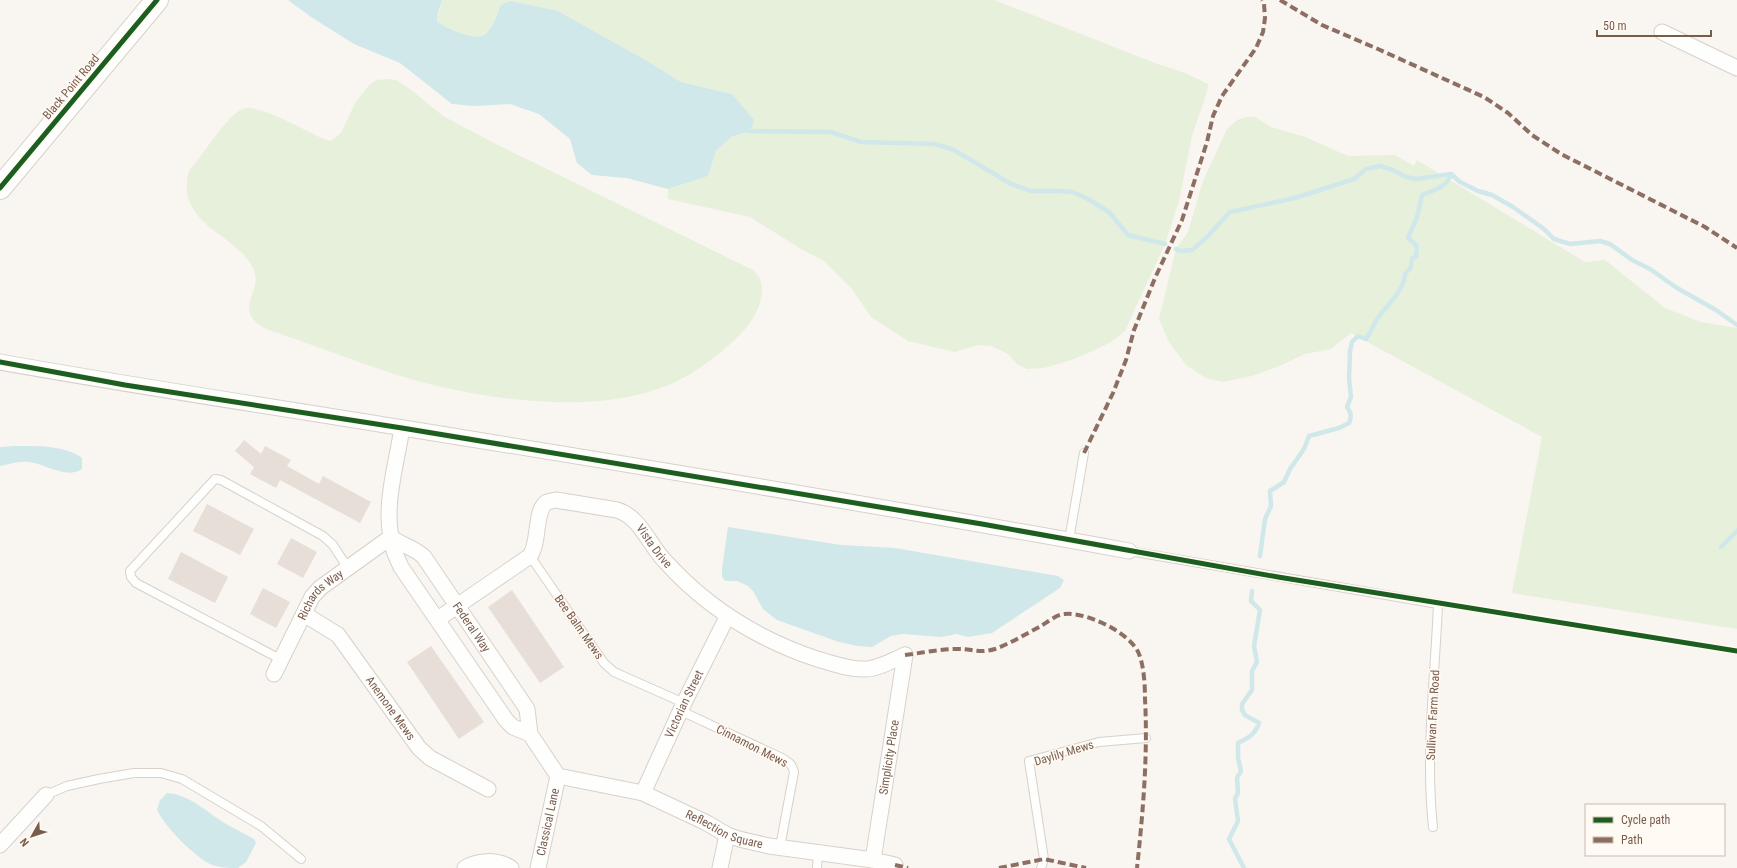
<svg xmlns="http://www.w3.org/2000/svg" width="1737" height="868" font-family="'Roboto Condensed',sans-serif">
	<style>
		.green { fill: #e7f0db }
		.water { fill: #d0e8ea }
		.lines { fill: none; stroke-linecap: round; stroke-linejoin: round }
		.stream { stroke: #d0e8ea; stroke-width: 4.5 }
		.building { fill: #e6ded7 }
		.lane-casing { stroke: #d7d1cb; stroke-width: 10 }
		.street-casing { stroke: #d7d1cb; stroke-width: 17 }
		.secondary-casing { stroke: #d9d2cb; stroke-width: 24 }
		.lane { stroke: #fefefd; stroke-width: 8 }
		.street { stroke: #fefefd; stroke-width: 15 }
		.secondary { stroke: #fefefd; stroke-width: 22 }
		.quiet { stroke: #8d6e63; stroke-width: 4; stroke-dasharray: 8 4; stroke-linecap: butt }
		.cycleway-casing { stroke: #fffaf3; stroke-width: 8 }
		.cycleway { stroke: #1b5e20; stroke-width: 5 }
		.labels { text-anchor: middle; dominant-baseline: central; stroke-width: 3; stroke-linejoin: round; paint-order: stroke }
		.street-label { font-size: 12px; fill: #7a5c4d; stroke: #fffaf3 }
	</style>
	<rect width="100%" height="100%" fill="#f9f5f0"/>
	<path class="green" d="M442,0H994L1155,63L1185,73L1208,84L1207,92L1192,136L1179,201L1165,244L1125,331L1111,342L1093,351L1071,360L1044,368L1027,369L1017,364L1008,354L991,346L978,345L955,352L908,341L871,317L852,289L824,261L801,249L750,217L668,199V189L708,176L716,151L731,137L750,131L732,94L681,82L649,62L558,11L501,5C497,13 492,29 484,35C476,41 444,28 437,21Z
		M389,79L396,80L410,89L443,116L496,144L753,270C755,272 759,276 760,279C766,296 756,317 745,329C728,348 699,371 675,382C597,419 472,399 391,373C349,359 308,343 266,329C230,309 265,292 253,268C239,240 202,232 189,201C186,193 186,179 189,171C192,166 197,161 200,157C212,141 222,125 237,112C240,110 245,108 248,108C266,108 306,131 324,139L331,141L341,133L355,103L370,84L377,80Z
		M1246,117H1255L1271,127L1305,137L1348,156L1395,155L1414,166L1417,160L1585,262L1605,260L1665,308L1701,322L1737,328V629L1512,593L1542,437L1351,333L1331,349L1305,354L1277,367L1252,376L1222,382L1206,378L1186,365L1169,342L1159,319L1176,249L1188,232L1203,181L1227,129L1237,120Z"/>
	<path class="water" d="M288,0H442L438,13L437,21C444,28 476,41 484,35C493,29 497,13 501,5L510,1L558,11L649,62L681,82L732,94L754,120L750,131L731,137L716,151L708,176L668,189L627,178L592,175L577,163L570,139L539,114L510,104L475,106L452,104L400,63L354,44L311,17Z
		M15,446C36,446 64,445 82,458V469C66,480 45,463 28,462C18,461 10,464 0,466V447Z
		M728,527L841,545L895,548L1058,576L1064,580L1060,588L992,633L968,637L957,634L941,637L903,634L891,636L872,647L858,646L839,642L777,620L763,609L753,591L748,586L737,581H727L724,580L722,576V568Z
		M167,793C189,794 208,813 226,824C235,829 245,834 254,839L256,843L246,862L238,868C229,868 218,868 210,864C194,856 165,827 157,810L160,800Z"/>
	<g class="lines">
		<path class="stream" d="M749,131L831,132L861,142L935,144L954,150L1011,184L1031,191H1056L1073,192L1088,199L1109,212L1128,235L1165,244
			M1176,249L1181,251L1192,250L1206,238L1230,212L1295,198L1354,179L1366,169L1380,166L1393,170L1406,177L1416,179L1451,174L1460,182L1478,191L1492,195L1513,207L1544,229L1554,239L1570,244L1600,241L1610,244L1632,260L1650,269L1677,288L1716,310L1737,325
			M1721,547L1737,531
			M1260,556L1265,519L1271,506L1270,491L1284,482L1290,469L1304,449L1309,436L1339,428L1349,423C1352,416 1351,413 1347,407L1351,397L1349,379L1350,351L1352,342L1358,336L1366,339C1370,333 1373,326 1377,319C1387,305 1404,291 1405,274L1411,267L1412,258L1416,257L1417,246L1408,238L1417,217L1422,195C1435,190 1447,187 1451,174
			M1244,868L1229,839L1238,821L1235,799L1238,793L1237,778L1241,771L1238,758V743C1248,738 1255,735 1259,723L1245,715L1242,710V704L1252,690V671L1257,662L1254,646L1260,610L1251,601L1252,591"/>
	</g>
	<path class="building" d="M244,440L261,454L265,446L291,460L287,466L319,484L323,476L371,502L360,523L280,480L276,488L250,474L254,467L235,451Z
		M207,504L254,529L240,555L193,531Z
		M291,538L317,552L303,578L277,564Z
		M181,552L228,577L215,603L168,579Z
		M263,588L290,602L276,628L250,614Z
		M512,590L564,667L540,683L488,607Z
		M431,646L484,722L459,739L407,662Z"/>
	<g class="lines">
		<defs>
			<path id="lane" d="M1069,540L1084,453
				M1129,551L1438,604C1435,678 1425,753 1433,827
				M530,556L604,663L614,672L684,703
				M282,660L136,583L131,577L130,571L215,479L221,480L323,536L333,545L347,567
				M681,711L782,758C789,762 792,764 794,772L780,847
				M46,795L67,786L99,779L134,773H161L182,779L261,826L301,859
				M817,868L818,852
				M1041,868L1044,859L1029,761L1099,742L1146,738"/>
			<g id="street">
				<path d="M1662,32L1737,68"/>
				<path d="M0,362C134,386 269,406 403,428C645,467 888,507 1129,551"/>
				<path id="s1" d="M304,614L338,635L419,748L430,758L488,789"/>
				<path id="s2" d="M438,619L530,556C540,542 534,510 547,502L556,500L617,510C639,516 649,544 664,560C706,607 757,639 817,659C832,663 850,670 865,669C878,669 893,660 905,655"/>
				<path id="s3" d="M274,674L312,597L320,588L391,537C384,504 397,461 402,428"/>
				<path id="s4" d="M530,734L513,727L506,720L401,567L394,551L391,537C402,546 414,547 424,557L527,709L530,734L558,776"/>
				<path id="s5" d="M558,776L643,793L707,823L727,835L739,839L769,846L873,860L895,865"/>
				<path id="s6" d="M643,793L684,703L727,617"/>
				<path d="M0,845L46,795"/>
				<path id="s7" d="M873,860L905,655"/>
				<path d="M465,868C478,860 497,859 511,868"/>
				<path id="s8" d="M538,868L558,776"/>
				<path d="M720,868L727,835"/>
			</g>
			<path id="secondary" d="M0,188L157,0"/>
		</defs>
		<use href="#lane" class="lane-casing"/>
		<use href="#street" class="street-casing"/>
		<use href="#secondary" class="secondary-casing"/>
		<use href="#lane" class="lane"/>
		<use href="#street" class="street"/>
		<use href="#secondary" class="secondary"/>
		<path class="quiet" d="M1280,0L1322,25L1378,49L1484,97L1508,113L1532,135L1561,154L1705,227L1737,248
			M1084,453L1113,393L1126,360L1134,330L1155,278L1182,220L1207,142L1213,116L1222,96L1256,48L1263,32L1265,18L1264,4L1262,0
			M905,655C922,653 939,649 956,649C971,648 978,654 995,649C1011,643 1026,634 1041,626C1048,622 1057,614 1065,614C1087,612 1131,633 1139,654C1144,666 1145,686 1145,699C1148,755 1143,812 1137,868
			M895,865L908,868
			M999,868L1044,859L1086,868"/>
		<defs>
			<path id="cycleway" d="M0,188L157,0
				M0,362L125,385L402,428L982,524L1278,577L1737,651"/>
		</defs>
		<use href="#cycleway" class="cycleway-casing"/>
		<use href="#cycleway" class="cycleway"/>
	</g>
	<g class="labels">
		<g class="street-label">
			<text transform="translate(71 87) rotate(-50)">Black Point Road</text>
			<text stroke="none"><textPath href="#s2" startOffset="293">Vista Drive</textPath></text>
			<text stroke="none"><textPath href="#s3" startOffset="93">Richards Way</textPath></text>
			<text stroke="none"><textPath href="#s4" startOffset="369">Federal Way</textPath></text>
			<text transform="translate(579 627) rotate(55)">Bee Balm Mews</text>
			<text stroke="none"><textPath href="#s6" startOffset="98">Victorian Street</textPath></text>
			<text stroke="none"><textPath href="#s1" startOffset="130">Anemone Mews</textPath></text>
			<text transform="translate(1433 715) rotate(-87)">Sullivan Farm Road</text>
			<text transform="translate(752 746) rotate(27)">Cinnamon Mews</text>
			<text transform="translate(1064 753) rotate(-17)">Daylily Mews</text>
			<text stroke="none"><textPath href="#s7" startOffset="104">Simplicity Place</textPath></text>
			<text stroke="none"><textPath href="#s8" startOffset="47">Classical Lane</textPath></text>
			<text stroke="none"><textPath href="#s5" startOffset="176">Reflection Square</textPath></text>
		</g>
	</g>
	<rect x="1585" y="804" width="140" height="52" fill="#fffaf3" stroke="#cabbb1"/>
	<rect x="1593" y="817" width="20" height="6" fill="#1b5e20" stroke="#cabbb1"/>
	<text x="1621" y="824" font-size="12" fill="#7a5c4d">Cycle path</text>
	<rect x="1593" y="837" width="20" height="6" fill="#8d6e63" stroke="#cabbb1"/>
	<text x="1621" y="844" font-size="12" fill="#7a5c4d">Path</text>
	<g transform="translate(32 836) rotate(231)" stroke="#fffaf3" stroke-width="3" paint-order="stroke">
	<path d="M0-3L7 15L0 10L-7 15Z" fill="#7a5c4d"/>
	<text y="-6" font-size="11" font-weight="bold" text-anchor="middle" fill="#7a5c4d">N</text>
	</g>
	<path d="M1597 30v6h114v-6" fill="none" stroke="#7a5c4d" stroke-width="2"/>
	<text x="1603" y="30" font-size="12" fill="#7a5c4d" stroke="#fffaf3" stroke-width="3" paint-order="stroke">50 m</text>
</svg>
